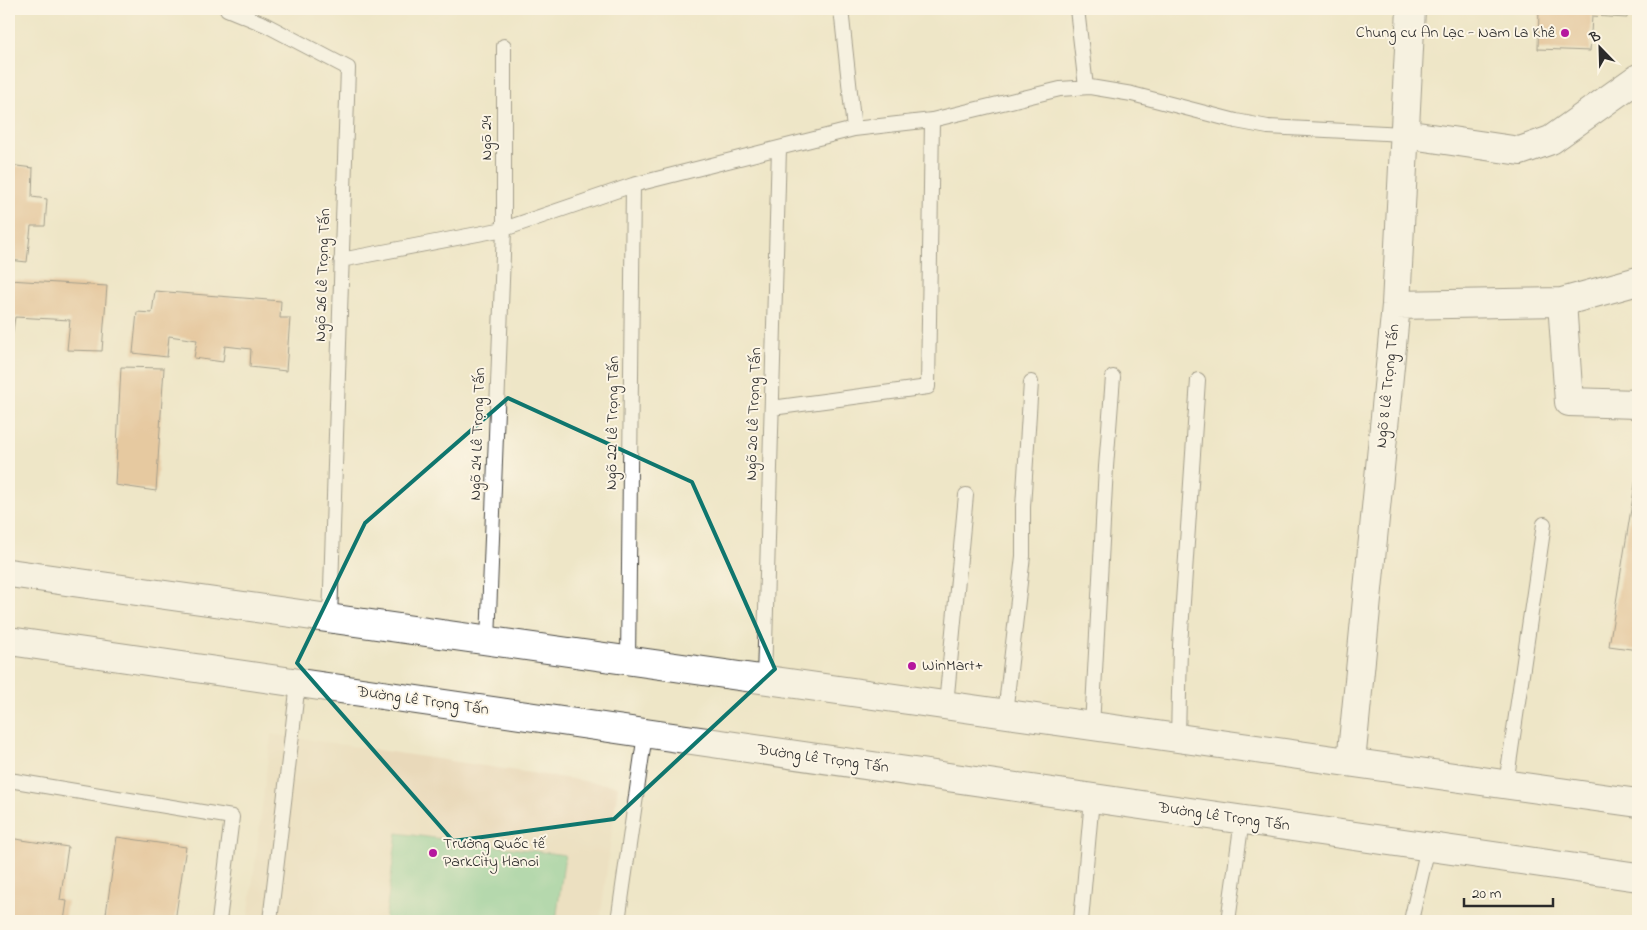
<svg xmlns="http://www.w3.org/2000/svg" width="1647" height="930" font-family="'Indie Flower',sans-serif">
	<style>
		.built { fill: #e9d9ba }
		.green { fill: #70c88e; stroke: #4e7a5c }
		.building { fill: #dca672 }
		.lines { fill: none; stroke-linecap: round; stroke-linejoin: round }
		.service-casing { stroke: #484742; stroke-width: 16 }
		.minor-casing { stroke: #484742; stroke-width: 30 }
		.primary-casing { stroke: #484742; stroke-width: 30 }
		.service { stroke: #fff; stroke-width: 14 }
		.minor { stroke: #fff; stroke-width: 28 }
		.primary { stroke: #fff; stroke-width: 28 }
		.marked { fill: none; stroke: #0f766e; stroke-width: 4; stroke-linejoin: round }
		.poi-dot { fill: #b5179e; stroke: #fcf5e5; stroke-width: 2 }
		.labels { text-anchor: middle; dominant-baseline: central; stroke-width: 4; stroke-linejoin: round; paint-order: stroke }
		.poi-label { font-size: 16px; fill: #2b2b2b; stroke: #fcf5e5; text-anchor: start }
		.street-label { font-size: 16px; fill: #2b2b2b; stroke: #fcf5e5 }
	</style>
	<rect width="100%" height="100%" fill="#fcf5e5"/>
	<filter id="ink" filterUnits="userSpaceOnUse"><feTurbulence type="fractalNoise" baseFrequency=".02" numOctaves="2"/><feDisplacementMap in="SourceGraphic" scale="10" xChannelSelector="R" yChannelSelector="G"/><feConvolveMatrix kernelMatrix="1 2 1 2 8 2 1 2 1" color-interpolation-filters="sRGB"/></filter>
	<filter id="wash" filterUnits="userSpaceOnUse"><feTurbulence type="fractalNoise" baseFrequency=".0096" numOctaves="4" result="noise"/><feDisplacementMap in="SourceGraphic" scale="20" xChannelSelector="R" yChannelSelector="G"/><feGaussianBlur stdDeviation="1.12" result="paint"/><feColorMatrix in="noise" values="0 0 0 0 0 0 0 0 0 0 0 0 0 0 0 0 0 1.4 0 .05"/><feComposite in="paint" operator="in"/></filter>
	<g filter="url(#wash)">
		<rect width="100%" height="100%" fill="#eee6c7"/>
		<path class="built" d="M271,734L618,786L600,921H248Z"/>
		<path class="green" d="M397,833L565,855L556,921H385Z"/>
		<g id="blocks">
			<path class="building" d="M1539,9H1628L1627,18L1592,16L1590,51L1538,49Z
				M9,165L33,168L32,197L47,199L45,226H31L27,262L9,260Z
				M9,280L107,286L102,351L67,350L70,320L15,317L11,345H9Z
				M155,291L281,301L280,318H290L286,371L250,367L251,349L225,346L223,362L194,358L197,340L169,336L167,357L133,353L137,312L152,313Z
				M121,367L164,368L156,491L115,485Z
				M1637,472H1638V650L1609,646Z
				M117,837L186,847L175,921H105Z
				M9,838L68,847L60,900L67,901L64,921H9Z"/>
		</g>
	</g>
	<g filter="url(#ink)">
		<use href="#blocks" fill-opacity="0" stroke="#484742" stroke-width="1"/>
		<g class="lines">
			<defs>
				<path id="service" d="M227,9L266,25L348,68L330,619
					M841,9L854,129
					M1077,9L1086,87
					M341,260L504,229L633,185L854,129L932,120L1060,89L1090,87L1132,94L1236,121L1268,127L1404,134
					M772,408L928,387L932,120
					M488,641L504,229V46
					M628,661L633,185
					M764,680L779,148
					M946,705L966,495
					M1005,714L1023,556V507L1031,382
					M1092,727L1106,467L1113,377
					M1178,739L1180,646L1198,380
					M9,780L232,817L219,921
					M1506,784L1544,524
					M270,921L298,683
					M618,921L645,734
					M1081,921L1092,799
					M1228,921L1242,820
					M1415,921L1412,916L1428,847"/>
				<path id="minor" d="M1404,134L1520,151L1551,140L1638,78
					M1562,302L1569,402L1638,404
					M1396,305L1562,302L1638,281
					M1351,762L1396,305L1411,9"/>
				<path id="primary" d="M9,573L1638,803
					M9,641L1638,877"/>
			</defs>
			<use href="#service" class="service-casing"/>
			<use href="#minor" class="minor-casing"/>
			<use href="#primary" class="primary-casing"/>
			<use href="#service" class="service"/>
			<use href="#minor" class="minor"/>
			<use href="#primary" class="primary"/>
		</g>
	</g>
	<path d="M0 0H1647V930H0ZM508,398L692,482L775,669L614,819L453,841L297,663L365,523Z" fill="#eee6c7" fill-opacity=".55" fill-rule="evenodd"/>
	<path class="marked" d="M508,398L692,482L775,669L614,819L453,841L297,663L365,523Z"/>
	<g class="poi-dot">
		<circle cx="1565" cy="33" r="5"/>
		<circle cx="912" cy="666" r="5"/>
		<circle cx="433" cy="853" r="5"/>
	</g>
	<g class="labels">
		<g class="poi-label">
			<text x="1555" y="33" text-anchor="end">Chung cư An Lạc - Nam La Khê</text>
			<text x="922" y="666">WinMart+</text>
			<text x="443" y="844">Trường Quốc tế<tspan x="443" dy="18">ParkCity Hanoi</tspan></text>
		</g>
		<g class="street-label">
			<text transform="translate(487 138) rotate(-90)">Ngõ 24</text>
			<text transform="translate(323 275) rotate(-88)">Ngõ 26 Lê Trọng Tấn</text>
			<text transform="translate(1388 386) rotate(-84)">Ngõ 8 Lê Trọng Tấn</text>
			<text transform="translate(754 414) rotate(-88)">Ngõ 20 Lê Trọng Tấn</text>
			<text transform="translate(613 423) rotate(-89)">Ngõ 22 Lê Trọng Tấn</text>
			<text transform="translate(478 434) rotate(-88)">Ngõ 24 Lê Trọng Tấn</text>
			<text transform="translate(423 701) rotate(8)">Đường Lê Trọng Tấn</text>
			<text transform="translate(823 759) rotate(8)">Đường Lê Trọng Tấn</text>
			<text transform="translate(1224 817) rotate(8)">Đường Lê Trọng Tấn</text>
		</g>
	</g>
	<rect width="1647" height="930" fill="none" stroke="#fcf5e5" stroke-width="30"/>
	<g transform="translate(1600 48) rotate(337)" stroke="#fcf5e5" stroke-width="4" paint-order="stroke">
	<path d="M0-4L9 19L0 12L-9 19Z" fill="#2b2b2b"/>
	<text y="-8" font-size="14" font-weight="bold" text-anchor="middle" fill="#2b2b2b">B</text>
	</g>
	<path d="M1464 898v8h89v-8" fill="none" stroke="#2b2b2b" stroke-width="2.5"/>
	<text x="1472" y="898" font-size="15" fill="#2b2b2b" stroke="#fcf5e5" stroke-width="4" paint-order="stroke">20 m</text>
</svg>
